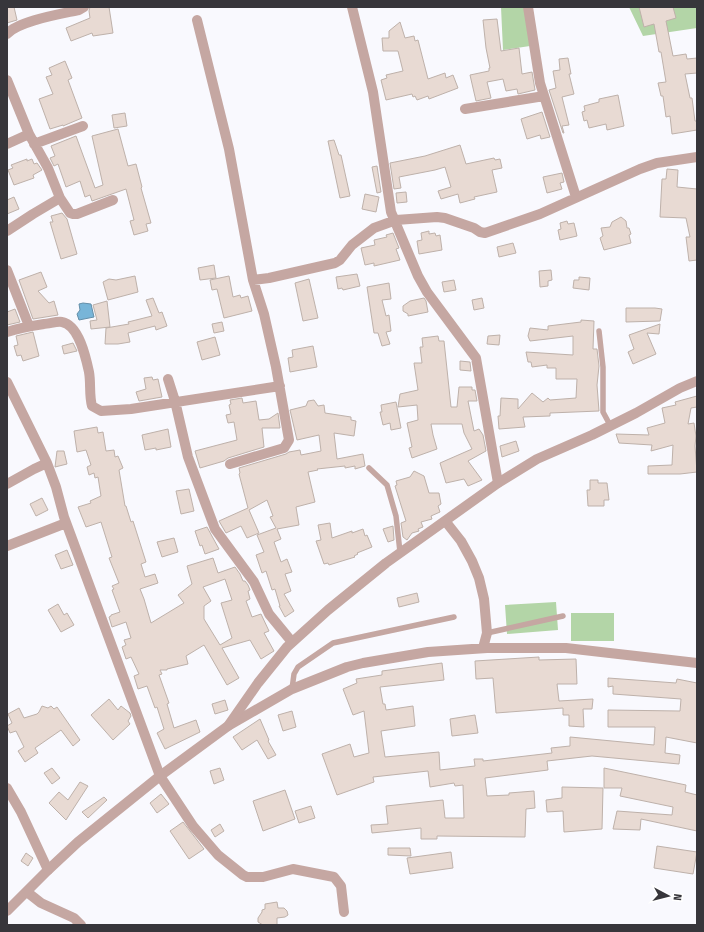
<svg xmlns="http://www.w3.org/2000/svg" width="704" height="932" font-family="'Fira Sans Condensed',sans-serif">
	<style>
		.green { fill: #b3d5a7 }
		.water { fill: #78b5d8; stroke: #648fa9 }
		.building { fill: #e8dad3; stroke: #beb1aa; fill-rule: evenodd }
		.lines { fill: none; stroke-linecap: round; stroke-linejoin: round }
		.service { stroke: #c5a7a2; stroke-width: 5.5 }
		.minor { stroke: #c5a7a2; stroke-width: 10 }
		.tertiary { stroke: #c5a7a2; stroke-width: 10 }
	</style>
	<rect width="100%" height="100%" fill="#f9f9fe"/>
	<path class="green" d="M501,7H524L530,46L503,50Z
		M629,7H697V28L643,36Z
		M556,602L558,630L507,634L505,605Z
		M571,613H614V641H571Z"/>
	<path class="water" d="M83,303L91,304L94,317L79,320L77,314L80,310L79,304Z"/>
	<path class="building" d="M7,7H14L17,20L7,23Z
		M90,7H109L113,33L93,36L92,33L71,41L66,28L90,18L89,11Z
		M639,7H673L676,18L666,21L673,56L686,54L687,59L697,58V73L685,74L690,98H692L695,121H697V130L672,134L670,116L666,117L663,96H661L658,83L666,82L661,52H659L654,24L644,27Z
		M497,19L501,51L519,48L522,74L532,72L535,90L518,94L517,89L506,91L503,79L487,82L491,98L476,101L470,75L489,71V68H490L486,48L483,20Z
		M400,22L405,38L414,36L415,41L418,40L428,79L445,73L446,78L453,75L458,88L429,99L428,96L417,100L415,96L413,97L412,94L386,100L381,80L387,78L386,75L403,71L398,51H383L382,38H389V31Z
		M568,58L571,74H569L574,94L562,97L569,125L562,126L564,133H563L549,90L556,88L553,71L560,70L559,59Z
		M65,61L72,78L68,80L82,118L63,126V125L50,129L39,99L53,94L46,77L52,75L49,68Z
		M618,95L624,126L607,130L606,124L589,128L587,120L584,121L582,112L585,111L584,106L599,102V99Z
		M542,112L550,137L541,139L540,135L527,139L521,119Z
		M125,113L127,126L114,128L112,115Z
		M118,129L128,166L136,164L142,187L141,188L151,223L146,224L148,231L134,235L130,221L134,220L126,189L92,201L90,195L85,197L80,181L66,187L58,164L54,166L50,158L55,156L51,146L76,136L95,188L103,185L92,136Z
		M334,140L339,155H341L350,196L340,198L328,141Z
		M460,145L466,164L494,158L495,160L500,159L502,168L492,170L497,192L474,197L475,199L460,203L458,194L441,199L438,191L451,187L445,167L435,170L399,177L401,188L394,189L390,163L425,156Z
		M27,159V161L32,159L34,164L37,163L42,170L33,175L34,178L14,185L8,170L13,168L11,165Z
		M377,166L381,192L377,193L372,167Z
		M667,169L678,170L677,187L697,189V260L689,261L686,237H690L686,218L660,217L662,179H666Z
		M562,173L564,182L560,183L562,189L547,193L543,177Z
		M406,192L407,202L397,203L396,193Z
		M365,194L379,197L376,212L362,209Z
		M14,197L19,209L7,214V200Z
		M62,213L67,219L77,254L61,259L50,222H53L51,216Z
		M621,217L626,221L627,228H629L631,234L629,235L631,243L604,250L600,238L603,236L601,228L610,227L612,222Z
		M567,221L568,224L574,223L577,236L560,240L558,230L561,229L560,223Z
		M429,231V234L435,233L436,236L440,235L442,250L419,254L417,241L422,240L421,233Z
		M393,233L399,248L396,249L400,260L374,266V263L365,265L361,248L375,245L374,240L387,237L386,235Z
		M513,243L516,253L499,257L497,247Z
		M214,265L216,278L200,280L198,268Z
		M551,270L552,280L548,281V286L540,287L539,271Z
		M41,272L47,287L38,291L49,303L54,301L58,315L33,319L19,280Z
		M357,274L360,286L343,290L342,288L338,289L336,277Z
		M135,276L138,292L108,300L103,282L109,279L116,280Z
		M229,276L233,297L240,295L241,298L248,296L252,311L224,318L217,289L212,290L210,280Z
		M579,277L590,278L589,290L573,288L574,280H579Z
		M309,279L318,318L303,321L295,283Z
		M454,280L456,290L444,292L442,282Z
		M389,283L391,299L382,300L386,316L389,315L391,331L386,332L390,344L382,346L378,333H374L367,287Z
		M153,298L159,313L162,312L167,326L156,330L155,326L128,333L130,342L118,344H105L106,328L129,324L128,322L152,316L146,300Z
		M424,298L426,301L428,312L408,316V314L403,311V306L410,301Z
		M482,298L484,308L474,310L472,300Z
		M107,301L110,327L91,329L90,321L97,320L93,305Z
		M626,308H655L662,309L660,321L626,322Z
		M15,309L20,322L7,325V312Z
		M581,320L594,321L593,349H597L599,366L597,385L599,411L550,413V416L523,417L525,427L499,429L498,416H500L501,398L518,399V409L532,393L543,402L548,398L550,400L576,398L577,379H556V368H547V365L532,367L531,362H528L526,352L573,355V336L530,341L528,336L530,328L548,330V326L581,322Z
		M222,322L224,331L214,333L212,324Z
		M660,324L659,334L647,333L656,354L633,364L628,352L634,349L629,335Z
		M33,332L39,356L23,361L21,355L17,356L14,346L18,345L16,336Z
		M500,335L499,345L487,344L488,336Z
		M438,336L439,341H444L451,407H457L459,387H472V390H475L477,401H468L474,431L479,429L483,435L486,451L468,461L482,480L468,486L464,479L446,483L440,463L472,449L464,433L462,424H431L433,435L437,449L412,458L409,448L412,447L407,423L418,420L417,405L398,407L400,394L418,390L414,363H422L420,347H423L422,338Z
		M215,337L220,355L202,360L197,342Z
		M73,343L77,351L64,354L62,346Z
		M313,346L317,367L290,372L288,358L293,357L292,350Z
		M460,361L470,362L471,371L460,370Z
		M152,377L153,380L158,379L162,397L139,401L136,392L146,389L144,378Z
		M697,396V407L691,408L688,424L694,423L696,436L695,446L697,472L680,474H648V466L672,465L673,445L651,451L652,445L619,443L616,434L649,435L647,428L665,423L662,408L676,405L675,402Z
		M242,398L243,403L256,401L259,420L269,419L278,413L280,428H262L264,447L228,458L224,461L200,468L195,451L237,440L234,422L228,423L226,415L231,414L229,405L231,404L230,400Z
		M314,400L318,406L324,405L325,413L351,417V420L356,421L354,436L334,433L337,459L363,454L365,466L355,469V466L345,468V466L317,469L318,470L308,472L315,502L296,507L299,525L277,529L281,539L274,542L281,562L287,559L292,572L285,574L291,591L284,594L294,611L285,617L279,606H280L275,589L272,590L266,571L262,573L256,555L264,552L257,535L276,528L270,517L273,516L267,500L249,510L259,533L247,538L241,526L226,533L219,521L248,508L239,474L240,473L239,468L286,454L289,452L300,450L301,455L321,451L319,435L297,440L290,410L306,406L308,401Z
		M396,402L401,428L391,430L390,423L383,425L380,412H382L381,405Z
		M97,427L98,433L103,432L106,451L114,450L115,457L118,456L123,468L119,470L125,506H126L131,522L133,521L146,562L141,564L145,577L155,574L158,583L140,589L144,599L151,623L184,603L178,595L192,584L187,566L213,558L218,573L235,567L240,574L243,581H245L248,585L250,590L248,591L250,599L246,601L252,617L261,614L269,631L264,633L274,651L261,659L250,640L222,648L239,678L227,685L204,645L186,656L188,664L167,669V670H160L162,674L159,675L169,703L167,704L174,728L196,720L200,732L165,749L157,733L164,729L157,707L155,708L147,686L138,689L134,676L139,674L131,657L126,659L122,647L126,645L124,640L131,638L126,622L112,627L109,617L111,616V615L120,612L112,590L114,589L112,586L119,583L109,558L112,557L101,522L86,527L78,507L91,503L90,501L101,496L98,477L95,478L94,473L89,475L87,467L91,465L86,450L77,452L74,431ZM225,579L232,600L221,603L232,638L220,645L204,619V606L211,601L203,587Z
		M168,429L171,447L156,450V448L145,450L142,435Z
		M516,441L519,451L502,457L500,446Z
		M57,451H64L67,464L55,467Z
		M414,471L424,476L429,493H439L441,504L438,506L440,512L431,516L432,519L421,522L423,527L418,529L419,531L412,533L407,540L403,537L401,523L406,521L395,486L397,485L396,481L410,477Z
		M590,480H598V483H607L609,500H604V506H588L587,490H590Z
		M189,489L194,511L181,514L176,491Z
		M42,498L48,510L36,516L30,504Z
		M330,523L332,538L352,531V533L363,529L365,536L367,535L372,547L357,553L358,554L354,556L355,557L329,565L328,563L324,564L316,541L321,540L318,525Z
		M393,526L394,540L388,542L383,529Z
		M207,527L219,549L205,554L202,545L200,546L195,531Z
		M174,538L178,552L162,557L157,542Z
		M67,550L73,565L61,569L55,555Z
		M417,593L419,602L399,607L397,598Z
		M58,604L64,615L67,613L74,625L61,632L48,610Z
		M539,657V660L576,659L577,684H557L559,701L593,699L592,709H583L584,727L569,726V715H563V708L496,713L493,678L476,679L475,661Z
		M442,663L444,680L380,687L383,704H385L386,710L413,706L415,726L381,731L385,757L439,752L440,770L475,766L474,759H483V761L552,753L551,748L570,746V737L654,745L655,727H608V710L680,711L681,699L613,694V686L608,687V678L676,683L677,679L697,683V743L666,737L665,753L680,755L679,764L592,756L547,761L548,770L485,778L487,796L509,795V793L534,791L535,808L526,809L525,837L437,836V839H421V828L372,833L371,825L388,824L386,806L443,800L445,818H464L463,785L455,786L454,783L430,787L428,771L373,777L374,782L337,795L322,754L350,744L354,757L369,753L364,711L353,715L343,689L357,683L356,679L382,675V671Z
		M109,699L118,710L121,706L130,713L131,716L128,721L130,724L113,740L91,715Z
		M225,700L228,710L215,714L212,704Z
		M42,706L48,708L51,706L54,709L57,707L80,740L73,746L61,730L35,748L38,753L25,762L18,751L24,747L16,731L10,733L7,726L12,723L8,714L19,708L24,718L37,714L39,712Z
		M292,711L296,727L283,731L278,715Z
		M475,715L478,733L452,736L450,719Z
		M260,719L269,740L268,741L276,755L268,759L257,740L242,750L233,737Z
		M52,768L60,778L52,784L44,773Z
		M220,768L224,780L214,784L210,771Z
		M604,768L686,785L685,792L697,795V831L641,819L640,830L613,829L617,811L672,815L673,807L620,796L622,788H604Z
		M80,782L88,786L66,820L49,803L59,792L68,800Z
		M562,787L603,788L602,829L564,832L563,811L547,812L546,800L562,798Z
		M285,790L295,819L263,831L253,801Z
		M161,794L169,804L157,813L150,803Z
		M104,797L107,800L88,818L82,812Z
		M311,806L315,818L299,823L295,811Z
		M183,822L204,849L189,859L170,831Z
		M220,824L224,831L215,837L211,830Z
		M657,846L697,852L693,874L654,868Z
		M388,848H410L411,856L388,855Z
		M451,852L453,868L410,874L407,858Z
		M26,853L33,858L28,866L21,861Z
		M277,902L278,908H284L287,911L288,915L285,917L277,918V925H263L258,922V918L262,912V910L265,909V904Z"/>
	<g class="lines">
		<path class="service" d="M599,331L603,367V412L610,425
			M369,468L387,485L396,516L400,552
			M487,633L563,616
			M292,689L294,674L298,667L333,643L454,617"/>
		<path class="minor" d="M352,7L373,92L391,212L418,276L427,292L476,358L498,483
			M528,7L540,83L576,197
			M197,20L229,149L253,280L264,314L276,367L289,440L284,448L230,464
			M7,34C18,21 61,14 79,10L84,7
			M7,80L29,134L48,168L60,198L70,213L73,214H77L113,200
			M465,109L544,96
			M7,144L29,134
			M34,144L83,126
			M7,231L33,214L60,198
			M7,270L29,326
			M253,280L269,278L335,263L340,260L352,245L374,228L396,220L437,217L445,218L474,228L480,232L485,233L540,214L640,169L657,163L697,157
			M7,332C19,328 31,326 44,324C49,324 57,321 62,322C79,325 86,358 89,372C91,383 89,395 92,406L101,411L131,409L280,386
			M168,379L175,401L188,457L215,529L254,582L269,614L292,642
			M7,382L47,463L56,487L64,517L160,776L193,826L218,855L243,875L247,877H263L293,869L334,877L341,886L344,912
			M7,484L34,469L47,463
			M446,522L461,541L472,561L479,578L484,599L487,633L483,648
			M7,546L66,523
			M228,726L292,689L347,667L363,663L428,652L487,648H566L697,663
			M7,788L21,812L48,870
			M27,892L41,903L74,918L81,925"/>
		<path class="tertiary" d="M7,911L48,870L78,842L160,776L228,726L258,683L287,647L328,610L386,563L498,483L537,459L592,435L636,413L680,388L697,381"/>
	</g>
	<rect width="704" height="932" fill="none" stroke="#37363b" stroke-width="16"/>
	<g transform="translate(668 896) rotate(97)" stroke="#ffffff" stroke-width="3" paint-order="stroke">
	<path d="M0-3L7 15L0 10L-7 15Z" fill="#37363b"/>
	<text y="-6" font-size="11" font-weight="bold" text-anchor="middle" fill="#37363b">N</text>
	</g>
</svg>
